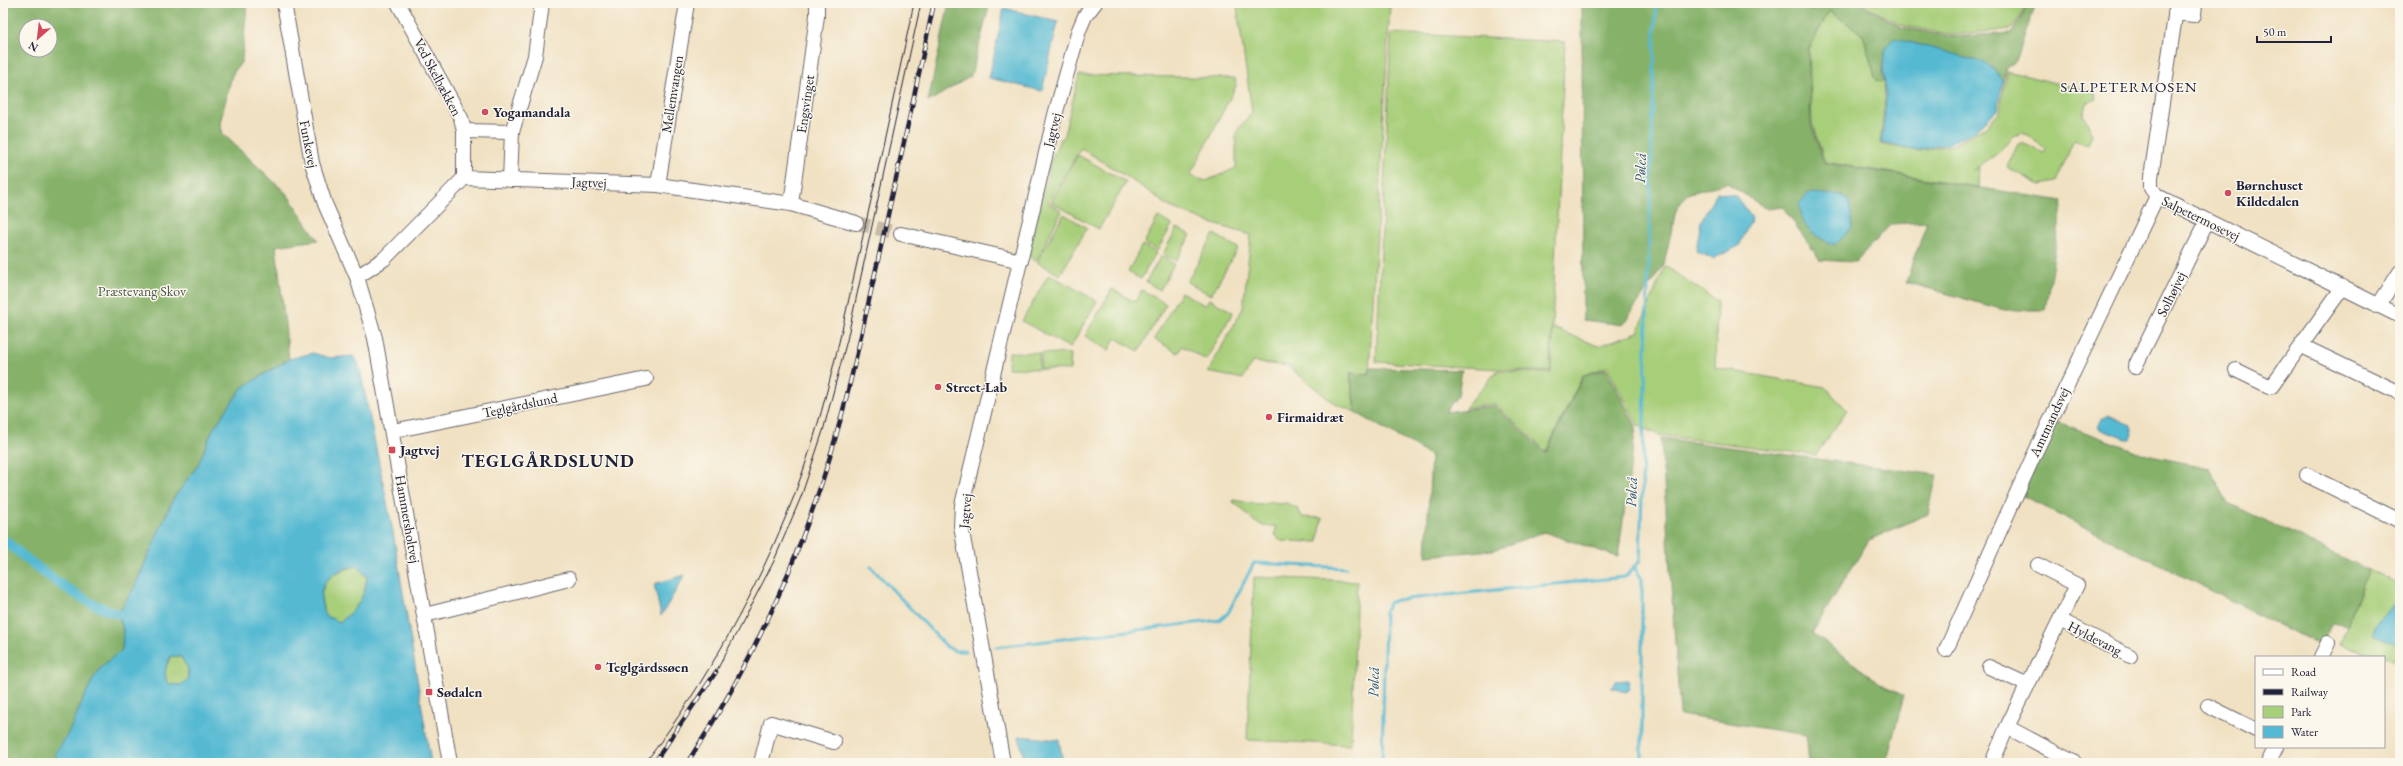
<svg xmlns="http://www.w3.org/2000/svg" width="2403" height="766" font-family="'EB Garamond',serif">
	<style>
		.green { fill: #a7ce79; stroke: #64785a }
		.forest { fill: #85b169; stroke: #546a52; fill-rule: evenodd }
		.water { fill: #54b9d2; stroke: #3b6e86; fill-rule: evenodd }
		.lines { fill: none; stroke-linecap: round; stroke-linejoin: round }
		.stream { stroke: #54b9d2; stroke-width: 3 }
		.canal { stroke: #54b9d2; stroke-width: 10 }
		.minor-tunnel { stroke: #c7bba7; stroke-width: 14; stroke-dasharray: 14 7; stroke-linecap: butt }
		.minor-casing { stroke: #6a656a; stroke-width: 16 }
		.minor { stroke: #fff; stroke-width: 14 }
		.tram { stroke: #22223b; stroke-width: 1 }
		.rail-casing { stroke: #22223b; stroke-width: 4.5 }
		.rail { stroke: #fbf7ec; stroke-width: 3; stroke-dasharray: 9; stroke-linecap: butt }
		.poi-dot { fill: #d1495b; stroke: #fbf7ec; stroke-width: 1.5 }
		.labels { text-anchor: middle; dominant-baseline: central; stroke-width: 3; stroke-linejoin: round; paint-order: stroke }
		.street-label { font-size: 14px; fill: #22223b; stroke: #fbf7ec }
		.poi-label { font-size: 14px; font-weight: bold; fill: #22223b; stroke: #fbf7ec; text-anchor: start }
		.park-label { font-size: 14px; fill: #4a564e; stroke: #fbf7ec }
		.neighbourhood-label { font-size: 15px; letter-spacing: 1px; fill: #22223b; stroke: #fbf7ec }
		.water-label { font-size: 15px; font-style: italic; fill: #345770; stroke: #fbf7ec }
		.district-label { font-size: 18px; font-weight: bold; letter-spacing: 1px; fill: #22223b; stroke: #fbf7ec }
	</style>
	<rect width="100%" height="100%" fill="#fbf7ec"/>
	<filter id="ink" filterUnits="userSpaceOnUse"><feTurbulence type="fractalNoise" baseFrequency=".025" numOctaves="2"/><feDisplacementMap in="SourceGraphic" scale="8" xChannelSelector="R" yChannelSelector="G"/><feConvolveMatrix kernelMatrix="1 2 1 2 8 2 1 2 1" color-interpolation-filters="sRGB"/></filter>
	<filter id="wash" filterUnits="userSpaceOnUse"><feTurbulence type="fractalNoise" baseFrequency=".012" numOctaves="4" result="noise"/><feDisplacementMap in="SourceGraphic" scale="16" xChannelSelector="R" yChannelSelector="G"/><feGaussianBlur stdDeviation="0.9" result="paint"/><feColorMatrix in="noise" values="0 0 0 0 0 0 0 0 0 0 0 0 0 0 0 0 0 1.4 0 .05"/><feComposite in="paint" operator="in"/></filter>
	<g filter="url(#wash)">
		<rect width="100%" height="100%" fill="#f0e1c2"/>
		<path class="green" d="M1259,3L1390,4L1369,374L1350,373L1355,412L1331,401L1288,366L1252,362L1243,379L1208,372L1243,308L1251,235L1207,222L1168,206L1144,188L1081,148L1048,202L1062,211L1036,261L1028,256L1050,163L1060,139H1063L1079,75L1235,78L1236,86L1190,176L1206,181L1236,168V132L1252,112L1237,7Z
			M1795,3H1816L1813,10Z
			M1861,3H2028L2012,29L1953,35L1900,25Z
			M1829,11L1863,34L1876,80L1884,81L1885,99L1880,144L1918,151L1953,145L1986,126L1999,112L2007,71L2095,93L2096,99L2087,103L2084,115L2092,134L2088,145L2074,140L2056,182L2040,185L2007,167L2018,144L2022,143L2044,153L2046,150L2038,142L2023,133L2012,136L1998,153L1973,170L1979,167L1978,187L1825,162L1812,123L1809,50Z
			M1391,33L1565,42L1550,372L1376,362Z
			M1078,155L1126,182L1099,229L1051,202Z
			M1064,214L1087,228L1060,275L1037,262Z
			M1158,217L1172,225L1157,251L1144,243Z
			M1177,228L1191,235L1176,261L1163,254Z
			M1214,234L1238,248L1211,295L1187,282Z
			M1142,245L1156,253L1141,279L1128,272Z
			M1161,256L1174,264L1160,290L1146,282Z
			M1665,266L1717,301L1715,368L1825,387L1847,410L1816,455L1658,435L1638,425L1607,367L1583,375L1546,451L1495,404L1465,408L1497,371L1551,373L1553,328L1598,346L1638,332Z
			M1049,274L1097,301L1070,348L1022,321Z
			M1112,289L1135,302L1142,290L1166,304L1139,351L1115,338L1109,350L1085,336Z
			M1181,292L1205,305L1209,299L1233,312L1206,360L1182,346L1178,353L1154,339Z
			M1009,352L1039,353V369L1008,368Z
			M1041,353L1071,354L1070,370L1040,369Z
			M1234,500L1260,505L1272,502L1277,504L1286,503L1298,509L1302,517L1322,518L1318,542L1281,541L1275,535L1276,526C1250,528 1251,513 1233,502Z
			M358,566L367,577C364,600 357,608 340,622L326,616C313,587 329,571 358,566Z
			M2369,570L2400,585V662L2340,644Z
			M1254,577L1357,581L1351,745L1247,740Z
			M171,656L181,657L188,669V679L181,685L169,684C162,675 166,666 171,656Z"/>
		<path class="forest" d="M3,3H247L242,61L232,75L220,123L223,134L287,194L318,240L276,246L289,359L242,388L213,429L198,465L173,499L134,588L118,614L123,629L122,650C115,656 104,663 99,670C81,696 75,729 56,753L57,763H3ZM26,26H50V50H26Z
			M949,3H990L971,76L928,102Z
			M1582,3H1791L1814,11L1818,3H1859L1900,27L1953,37L2012,33L2029,3H2036L2016,61L2006,68L2003,81L1995,70L1882,65L1884,81L1876,80L1863,34L1829,11L1808,50L1811,124L1824,163L2063,201L2045,310H2004L1906,282L1927,222L1891,224L1855,262L1820,260L1783,207L1767,209L1727,183L1687,194L1676,210L1664,264L1623,325L1583,320Z
			M1369,368L1462,370L1458,395L1445,412L1495,406L1546,453L1584,375L1606,369L1636,426L1618,557L1544,532L1493,550L1426,556L1431,456L1355,412L1350,373L1369,374Z
			M2055,421L2147,455L2209,468L2228,503L2369,570L2347,626L2332,623L2321,646L2021,495Z
			M1661,438L1937,475L1928,514L1869,540L1812,633L1880,683L1904,695L1886,763H1809L1806,735L1680,715Z"/>
		<path class="water" d="M1004,8L1058,22L1042,91L989,78Z
			M1894,38L1981,61L1995,70L2003,81L1997,110L1975,131L1948,144L1918,150L1881,143C1883,129 1885,114 1886,100C1887,78 1875,55 1894,38Z
			M1717,192L1735,195L1752,218L1739,246L1713,259L1696,251L1701,221Z
			M1808,193L1842,195L1849,201L1853,227L1835,245C1810,234 1804,231 1799,204Z
			M313,353L330,358L353,356L359,364L393,532L431,763H57L55,753C75,729 81,696 99,670C104,663 115,656 122,650L123,629L118,614L134,588L173,499L198,465L213,429L242,388L289,359ZM358,566L367,577C364,599 357,608 340,622L326,616C312,588 329,569 358,566ZM171,656L181,657L188,669V679L181,685L169,684C162,675 166,665 171,656Z
			M2108,416L2131,425L2133,434L2130,439H2125L2100,429L2098,425L2101,419Z
			M685,575L661,616L654,584Z
			M2400,595V646L2373,634V628Z
			M1628,680L1630,689L1626,692L1612,688L1615,681Z
			M1019,736L1059,740L1063,763H1025Z"/>
		<g class="lines">
			<path class="stream" d="M871,567L947,647L955,651H965
				M1634,567L1642,579V763
				M996,647L1220,620L1228,613L1254,563L1346,568
				M1382,763L1385,612L1389,603L1397,600L1625,577L1640,561L1656,3"/>
			<path class="canal" d="M3,539C33,565 80,603 118,614"/>
		</g>
	</g>
	<g filter="url(#ink)">
		<g class="lines">
			<path class="minor-tunnel" d="M856,223L901,234"/>
			<defs>
				<path id="minor" d="M284,3L312,163L325,204L357,277L375,338L450,763
					M398,3L461,118L464,131V178
					M2177,3L2151,177V188L2157,196L2400,316
					M2175,13L2194,15L2195,3
					M464,131L512,132
					M510,180L512,132L535,56L542,3
					M658,185L687,3
					M791,204L817,16V3
					M901,234L1021,261
					M357,277L384,259L464,178L658,185L791,204L856,223
					M2378,306L2400,272
					M2302,346L2400,393
					M2135,367L2207,221
					M2236,370L2271,387L2343,287
					M393,431L646,379
					M2307,475L2400,521
					M425,615L569,579
					M2060,620L2130,656
					M1946,650L2034,455L2157,196
					M2321,657L2328,643
					M1989,667L2028,685
					M2208,706L2256,730
					M2007,727L2075,763
					M761,763L771,723L834,742
					M1003,763L961,526L962,505L1055,115L1079,30L1085,16L1095,3
					M1992,763L2007,727L2077,585L2038,565
					M2268,763L2276,747"/>
			</defs>
			<use href="#minor" class="minor-casing"/>
			<use href="#minor" class="minor"/>
			<path class="tram" d="M716,672L773,563L801,497L823,431L847,340L921,3
				M645,763C707,681 757,591 794,496C822,422 839,344 856,267C876,179 895,91 914,3"/>
			<defs>
				<path id="rail" d="M654,763L716,672
					M687,763C749,670 796,567 829,460C849,394 863,327 878,260C897,174 916,89 934,3"/>
			</defs>
			<use href="#rail" class="rail-casing"/>
			<use href="#rail" class="rail"/>
		</g>
	</g>
	<g class="poi-dot">
		<circle cx="485" cy="112" r="4"/>
		<circle cx="2228" cy="193" r="4"/>
		<circle cx="938" cy="387" r="4"/>
		<circle cx="1269" cy="417" r="4"/>
		<rect x="388" y="446" width="8" height="8" rx="2"/>
		<circle cx="598" cy="667" r="4"/>
		<rect x="425" y="688" width="8" height="8" rx="2"/>
	</g>
	<g class="labels">
		<g class="street-label">
			<text transform="translate(438 77) rotate(62)">Ved Skelbækken</text>
			<text transform="translate(672 94) rotate(-81)">Mellemvangen</text>
			<text transform="translate(805 104) rotate(-82)">Engsvinget</text>
			<text transform="translate(1052 130) rotate(-76)">Jagtvej</text>
			<text transform="translate(309 144) rotate(79)">Funkevej</text>
			<text transform="translate(589 182) rotate(2)">Jagtvej</text>
			<text transform="translate(2201 218) rotate(26)">Salpetermosevej</text>
			<text transform="translate(2171 294) rotate(-64)">Solhøjvej</text>
			<text transform="translate(520 405) rotate(-12)">Teglgårdslund</text>
			<text transform="translate(2049 422) rotate(-65)">Amtmandsvej</text>
			<text transform="translate(965 511) rotate(-85)">Jagtvej</text>
			<text transform="translate(408 519) rotate(80)">Hammersholtvej</text>
			<text transform="translate(2095 638) rotate(27)">Hyldevang</text>
		</g>
		<g class="poi-label">
			<text x="493" y="112">Yogamandala</text>
			<text x="2236" y="185">Børnehuset<tspan x="2236" dy="16">Kildedalen</tspan></text>
			<text x="946" y="387">Street-Lab</text>
			<text x="1277" y="417">Firmaidræt</text>
			<text x="400" y="450">Jagtvej</text>
			<text x="606" y="667">Teglgårdssøen</text>
			<text x="437" y="692">Sødalen</text>
		</g>
		<g class="park-label">
			<text x="142" y="291">Præstevang Skov</text>
		</g>
		<g class="neighbourhood-label">
			<text x="2129" y="86">SALPETERMOSEN</text>
		</g>
		<g class="water-label">
			<text transform="translate(1640 168) rotate(-88)">Pøleå</text>
			<text transform="translate(1631 492) rotate(-88)">Pøleå</text>
			<text transform="translate(1373 682) rotate(-89)">Pøleå</text>
		</g>
		<g class="district-label">
			<text x="548" y="460">TEGLGÅRDSLUND</text>
		</g>
	</g>
	<rect width="2403" height="766" fill="none" stroke="#fbf7ec" stroke-width="16"/>
	<rect x="2255" y="656" width="130" height="92" fill="#fbf7ec" stroke="#a4a2a5"/>
	<rect x="2263" y="669" width="20" height="6" fill="#ffffff" stroke="#a4a2a5"/>
	<text x="2291" y="676" font-size="12" fill="#22223b">Road</text>
	<rect x="2263" y="689" width="20" height="6" fill="#22223b" stroke="#a4a2a5"/>
	<text x="2291" y="696" font-size="12" fill="#22223b">Railway</text>
	<rect x="2263" y="706" width="20" height="12" fill="#a7ce79" stroke="#a4a2a5"/>
	<text x="2291" y="716" font-size="12" fill="#22223b">Park</text>
	<rect x="2263" y="726" width="20" height="12" fill="#54b9d2" stroke="#a4a2a5"/>
	<text x="2291" y="736" font-size="12" fill="#22223b">Water</text>
	<g transform="translate(38 38) rotate(208)"><circle r="19" fill="#fbf7ec" stroke="#a4a2a5"/>
	<path d="M0-3L7 15L0 10L-7 15Z" fill="#d1495b"/>
	<text y="-6" font-size="11" font-weight="bold" text-anchor="middle" fill="#22223b">N</text>
	</g>
	<path d="M2257 36v6h74v-6" fill="none" stroke="#22223b" stroke-width="2"/>
	<text x="2263" y="36" font-size="12" fill="#22223b" stroke="#fbf7ec" stroke-width="3" paint-order="stroke">50 m</text>
</svg>
